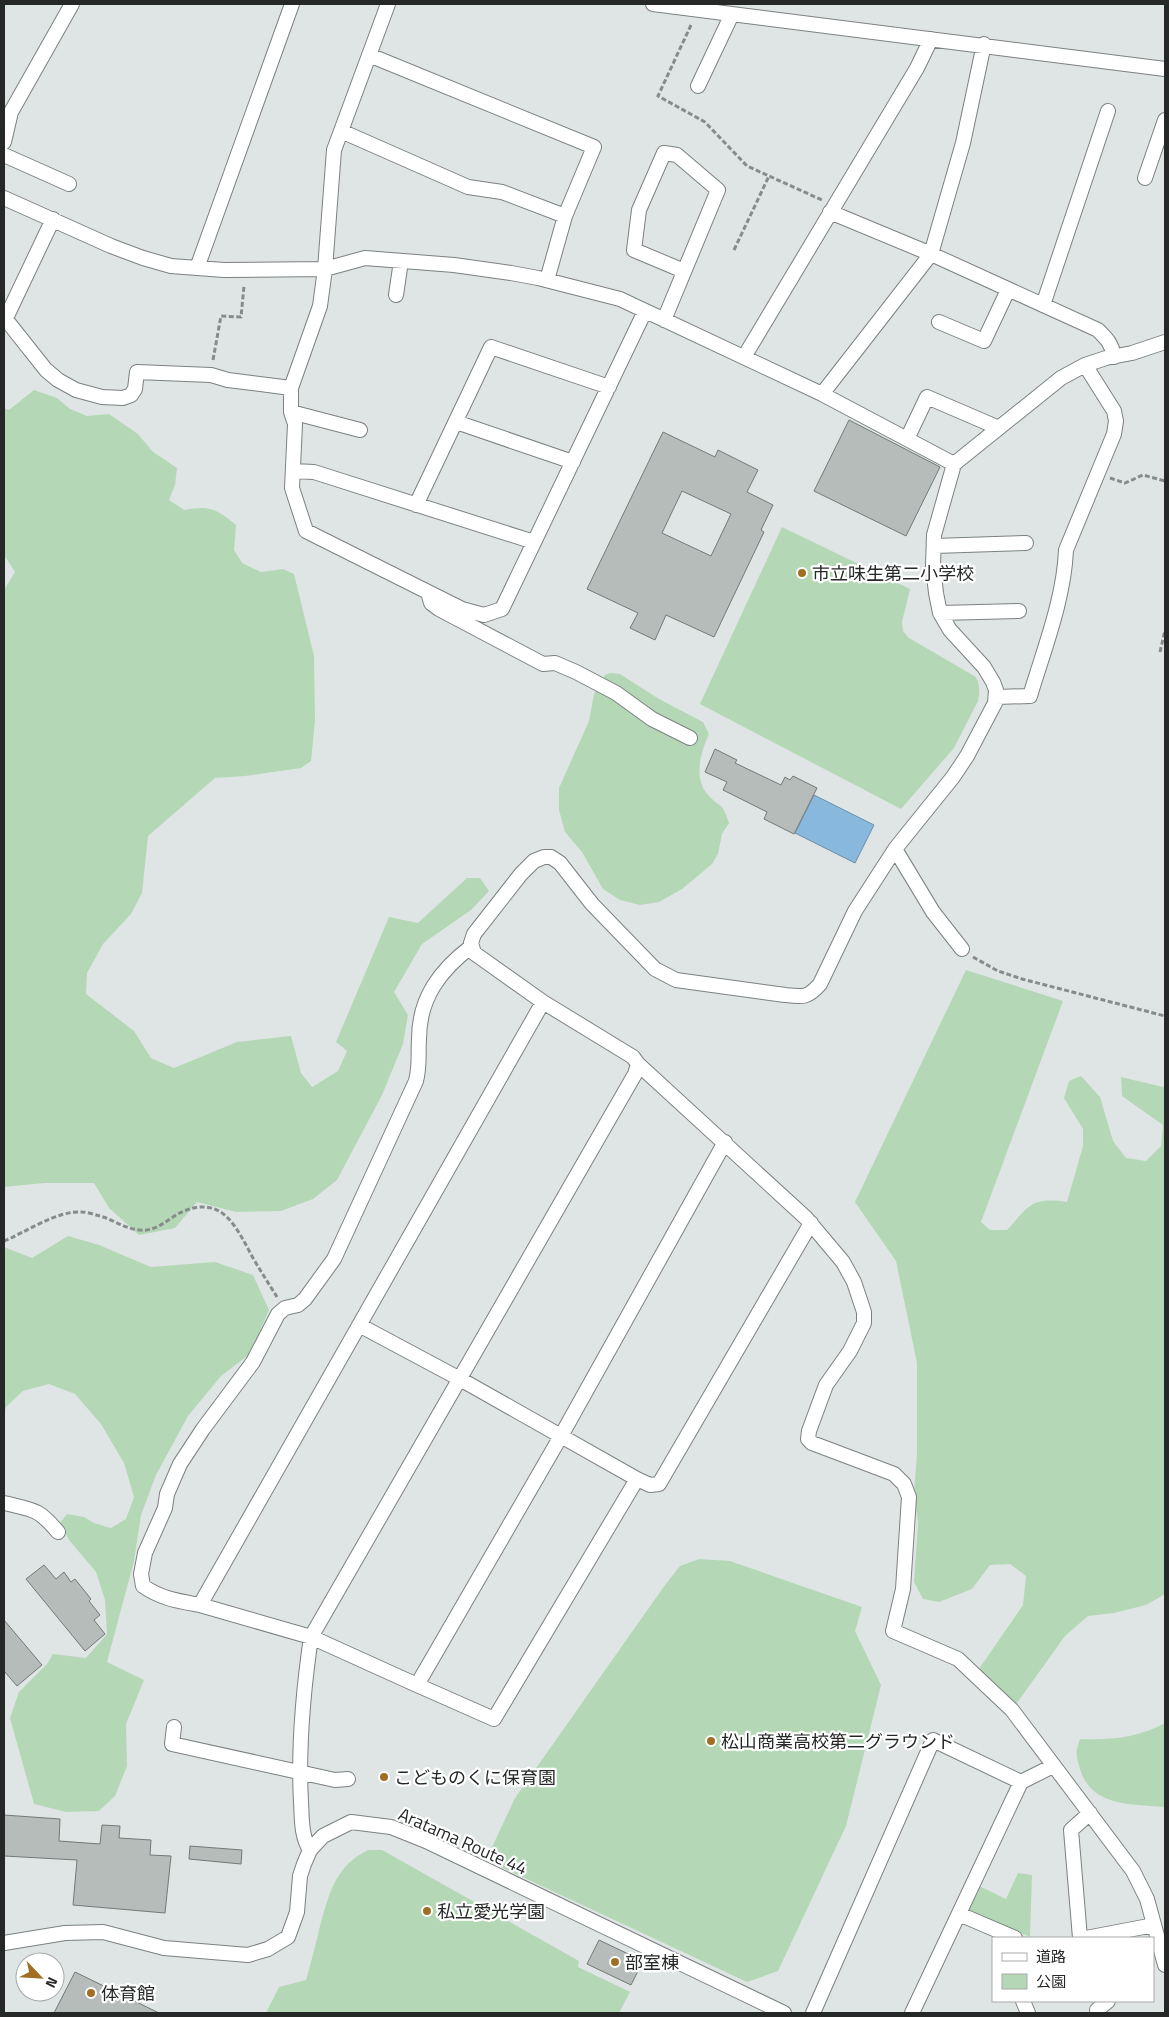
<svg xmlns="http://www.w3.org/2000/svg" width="1169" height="2017" font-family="'Titillium Web','Noto Sans JP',sans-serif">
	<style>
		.green { fill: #b4d8b6 }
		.water { fill: #89b8df; stroke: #6b8da8 }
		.building { fill: #b6bcba; stroke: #747977; fill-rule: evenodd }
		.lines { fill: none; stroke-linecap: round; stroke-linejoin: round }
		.street-casing { stroke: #7b8181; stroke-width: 16 }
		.path { stroke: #878b8b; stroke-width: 3; stroke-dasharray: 5 2.5; stroke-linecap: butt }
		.street { stroke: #fff; stroke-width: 14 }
		.poi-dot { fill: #a16f24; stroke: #fff; stroke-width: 2 }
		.labels { text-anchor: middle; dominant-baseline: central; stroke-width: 4.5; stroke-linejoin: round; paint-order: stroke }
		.poi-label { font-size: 18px; fill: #262828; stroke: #fff; text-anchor: start }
		.street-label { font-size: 18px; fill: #262828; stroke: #fff }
	</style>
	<rect width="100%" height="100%" fill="#dfe5e5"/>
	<path class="green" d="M34,390L57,398L70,409L87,416L109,414L138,434L153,452L177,468L175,485L169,500L184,510C209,505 217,509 236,525L234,550L242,563L261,572L283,569L294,574L314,656L315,720L311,761L301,768L245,776L215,778L148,836L142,893L131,914L103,944L87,973L86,994L134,1031L151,1058L174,1068L237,1042L291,1036L301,1073L312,1087L338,1071L347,1051L336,1042L389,917L418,923L467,878H480L489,891L471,910L422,944L394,992L408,1015L403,1044L382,1095L337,1180L313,1199L281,1211L236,1212L197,1202L175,1228L139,1235L109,1208L94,1183H44L4,1187V590L15,572L4,555V408L9,410Z
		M782,527L910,589L902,622L903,631L909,638L976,677C980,685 980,693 978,701L954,748L901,809L700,704Z
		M610,673L620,674L659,699L703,722L709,734C700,753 693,780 709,796C723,810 722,802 729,823L722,834L718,854L712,864L682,889L659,902L640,905L620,900L603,889L582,852L565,832L559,810V788L589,721L594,694L605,675Z
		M966,970L1063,1001L981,1222L990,1230H1007C1030,1205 1031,1197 1067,1202L1083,1146V1129L1064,1098L1069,1081L1081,1076L1100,1097L1113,1141L1126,1158L1146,1161L1161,1146L1163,1125L1122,1096L1121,1077L1163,1087L1165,1086V1594L1146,1605L1114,1613L1088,1616L1065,1636L1014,1707L979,1669L1023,1605L1026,1576L1010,1564L990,1565L972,1589L939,1602L923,1599L914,1582L918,1523L914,1491L917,1455V1363L896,1261L855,1202Z
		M68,1236L99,1245L151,1267L215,1262L253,1275L269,1310L250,1354L221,1376L188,1416L156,1475L141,1515L134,1561L107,1662L144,1680L126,1724L127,1766L115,1796L99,1811L66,1812L34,1804L10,1718L19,1692L47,1664L53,1654L86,1658L107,1634L105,1600L96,1572L69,1540L60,1523L67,1514L84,1517L94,1523L111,1528L126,1519L134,1497L124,1463L101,1424L75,1394L49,1384L23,1391L6,1407L4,1414V1247L32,1258Z
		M699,1559L730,1561L862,1607L855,1631L881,1685L846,1826L778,1971L747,1982L486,1860L515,1798L665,1585L680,1566Z
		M1165,1723V1807C1132,1804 1091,1807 1080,1769C1076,1755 1075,1753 1080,1739C1112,1740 1137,1738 1165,1723Z
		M368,1850H382L579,1961L578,1967L630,1992L619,2013H266L279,1987L306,1980C311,1962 316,1944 320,1926C329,1894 335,1866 368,1850Z
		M1018,1873L1032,1875L1030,1937L965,1909L977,1885L1006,1899Z"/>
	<path class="water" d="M814,795L874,825L855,863L795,833Z"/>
	<path class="building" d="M849,420L940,467L906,536L814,491Z
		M663,432L715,457L718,450L758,470L747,492L773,505L761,530L764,532L714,637L666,615L655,640L630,628L638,613L587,589ZM682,491L731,514L711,556L662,533Z
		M715,749L737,760L735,763L781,785L785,777L790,780L793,776L817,788L794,834L764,819L767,812L723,790L727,782L705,772Z
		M44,1565L56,1579L64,1572L71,1582L75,1579L91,1599L89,1601L100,1615L94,1620L105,1634L85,1651L26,1579Z
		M4,1620L42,1665L17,1686L4,1671Z
		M4,1815L60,1819L59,1841L100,1844L102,1825L120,1826L119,1838L151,1840L150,1855L171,1856L165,1913L73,1905L77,1860L4,1856Z
		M190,1846L242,1850L241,1864L189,1859Z
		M599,1940L643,1961L631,1985L587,1964Z
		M75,1972L159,2013H54Z"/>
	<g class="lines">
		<defs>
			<path id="street" d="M388,4L334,150L325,269L320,306L291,388V412L295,424L292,488L306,531L462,609L484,615L502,609L645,311
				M653,4L1165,69
				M369,55L594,147L565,216L547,280
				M698,86L732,14
				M341,131L468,187L502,192L565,216
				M4,142L11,112L72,4
				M4,155L69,184
				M1145,178L1165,120
				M4,198L111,246L143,258L171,266L224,270L325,269L365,258L454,265L511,273L538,278L620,299L822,394L954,464
				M830,212L931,254L1098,330C1107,339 1112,344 1114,357
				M197,268L292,4
				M396,295L401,261
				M1043,305L1108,111
				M4,317L46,370L58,380L76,390L102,397L123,398L131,395L135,389L137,372L211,375L228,380L291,388
				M6,318L53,219
				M664,320L718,190L677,155L664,153L639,210L634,250L684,271
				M939,322L984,341L1008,290
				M1165,342L1132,353L1106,358L1085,365L1061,378L954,464L934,535L933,566L936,593L940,613L950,630L984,667L993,682L996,690L995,703L967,756L953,777L895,849L855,911L820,984C808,998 803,997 785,995L676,980L655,969L592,904L560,863L551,857H544L534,861L521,874L474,934L471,943L474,953L543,1002L633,1057L638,1064L806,1218L843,1262L854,1282L864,1312V1323L850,1351L826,1385L809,1431L808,1439L812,1443L894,1474L904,1484L909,1497L903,1589L893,1631L958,1659L1012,1710L1133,1871L1147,1899L1165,1965
				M744,357L917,68L931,39
				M822,394L931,254L963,143L984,44
				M291,412L360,430
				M456,422L573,462
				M907,439L927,397L999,428
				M293,471L314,472L534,542
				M416,505L491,347L609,387
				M934,546L1026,543
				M428,592L431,603L439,609L543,664L555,663L576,672L616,693L652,719L690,738
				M940,613L1019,611
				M996,697L1030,696C1044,649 1064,599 1066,550L1114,434L1116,421L1114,411L1085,365
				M895,849L933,912L962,949
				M543,1002L200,1605L311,1637L417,1685L561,1436L725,1142
				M359,1325L460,1379L637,1479L650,1485L659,1484L811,1223
				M4,1503C33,1510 38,1508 58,1532
				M200,1605C178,1601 162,1599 143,1586L141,1574L145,1553L165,1508L167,1494L180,1464L203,1429L253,1362L278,1314L285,1308L298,1305L305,1299L334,1259L416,1081C420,1066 418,1054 419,1039C419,998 440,970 472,946
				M417,1685L494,1719L637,1479
				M174,1727L172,1744L335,1780L348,1779
				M310,1850C301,1836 302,1819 301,1802C298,1747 303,1692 311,1637L635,1074L638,1064
				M959,1914L1015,1938
				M1080,1938L1071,1830L1090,1813
				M1086,1938L1154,1925
				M4,1943L65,1933L103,1932L164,1948L248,1955L268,1949L288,1937L297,1912L300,1876L304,1864L310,1850L323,1836L351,1822L391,1827L426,1841L784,2013
				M1023,2001L1028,2013
				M1097,2010L1108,2001
				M813,2013L933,1740L1021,1782
				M912,2013L1021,1782L1053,1766"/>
		</defs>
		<use href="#street" class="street-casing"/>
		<path class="path" d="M691,25L658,96L705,122L747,166L822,200
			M734,250L769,176
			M213,360L221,316L241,317L244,286
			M1110,478L1125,483L1143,475L1165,481
			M1160,652L1165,630
			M973,957L998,971L1022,979L1165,1016
			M4,1241C26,1232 58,1210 82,1212C88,1212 95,1215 100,1216C114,1220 125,1229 140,1230C158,1232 169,1217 184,1211C224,1195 237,1229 253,1258C261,1272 269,1284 277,1297"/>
		<use href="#street" class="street"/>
	</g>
	<g class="poi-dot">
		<circle cx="802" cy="573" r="5"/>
		<circle cx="711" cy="1741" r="5"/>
		<circle cx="384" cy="1777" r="5"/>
		<circle cx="427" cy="1911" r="5"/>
		<circle cx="615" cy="1962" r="5"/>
		<circle cx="91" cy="1993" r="5"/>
	</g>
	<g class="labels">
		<g class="poi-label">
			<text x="812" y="573">市立味生第二小学校</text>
			<text x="721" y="1741">松山商業高校第二グラウンド</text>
			<text x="394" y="1777">こどものくに保育園</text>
			<text x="437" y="1911">私立愛光学園</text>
			<text x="625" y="1962">部室棟</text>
			<text x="101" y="1993">体育館</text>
		</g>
		<g class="street-label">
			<text transform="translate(463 1841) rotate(24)">Aratama Route 44</text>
		</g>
	</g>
	<rect width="1169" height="2017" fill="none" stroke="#262828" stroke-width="10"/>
	<rect x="992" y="1937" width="162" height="65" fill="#ffffff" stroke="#a8a9a9"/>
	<rect x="1002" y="1953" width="25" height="8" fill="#ffffff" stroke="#a8a9a9"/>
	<text x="1036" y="1962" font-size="15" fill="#262828">道路</text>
	<rect x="1002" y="1974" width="25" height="15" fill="#b4d8b6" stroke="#a8a9a9"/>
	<text x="1036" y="1987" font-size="15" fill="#262828">公園</text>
	<g transform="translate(40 1977) rotate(115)"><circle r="24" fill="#ffffff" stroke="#a8a9a9"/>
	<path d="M0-4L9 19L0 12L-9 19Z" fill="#a16f24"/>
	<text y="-8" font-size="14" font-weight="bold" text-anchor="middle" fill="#262828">N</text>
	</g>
</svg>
